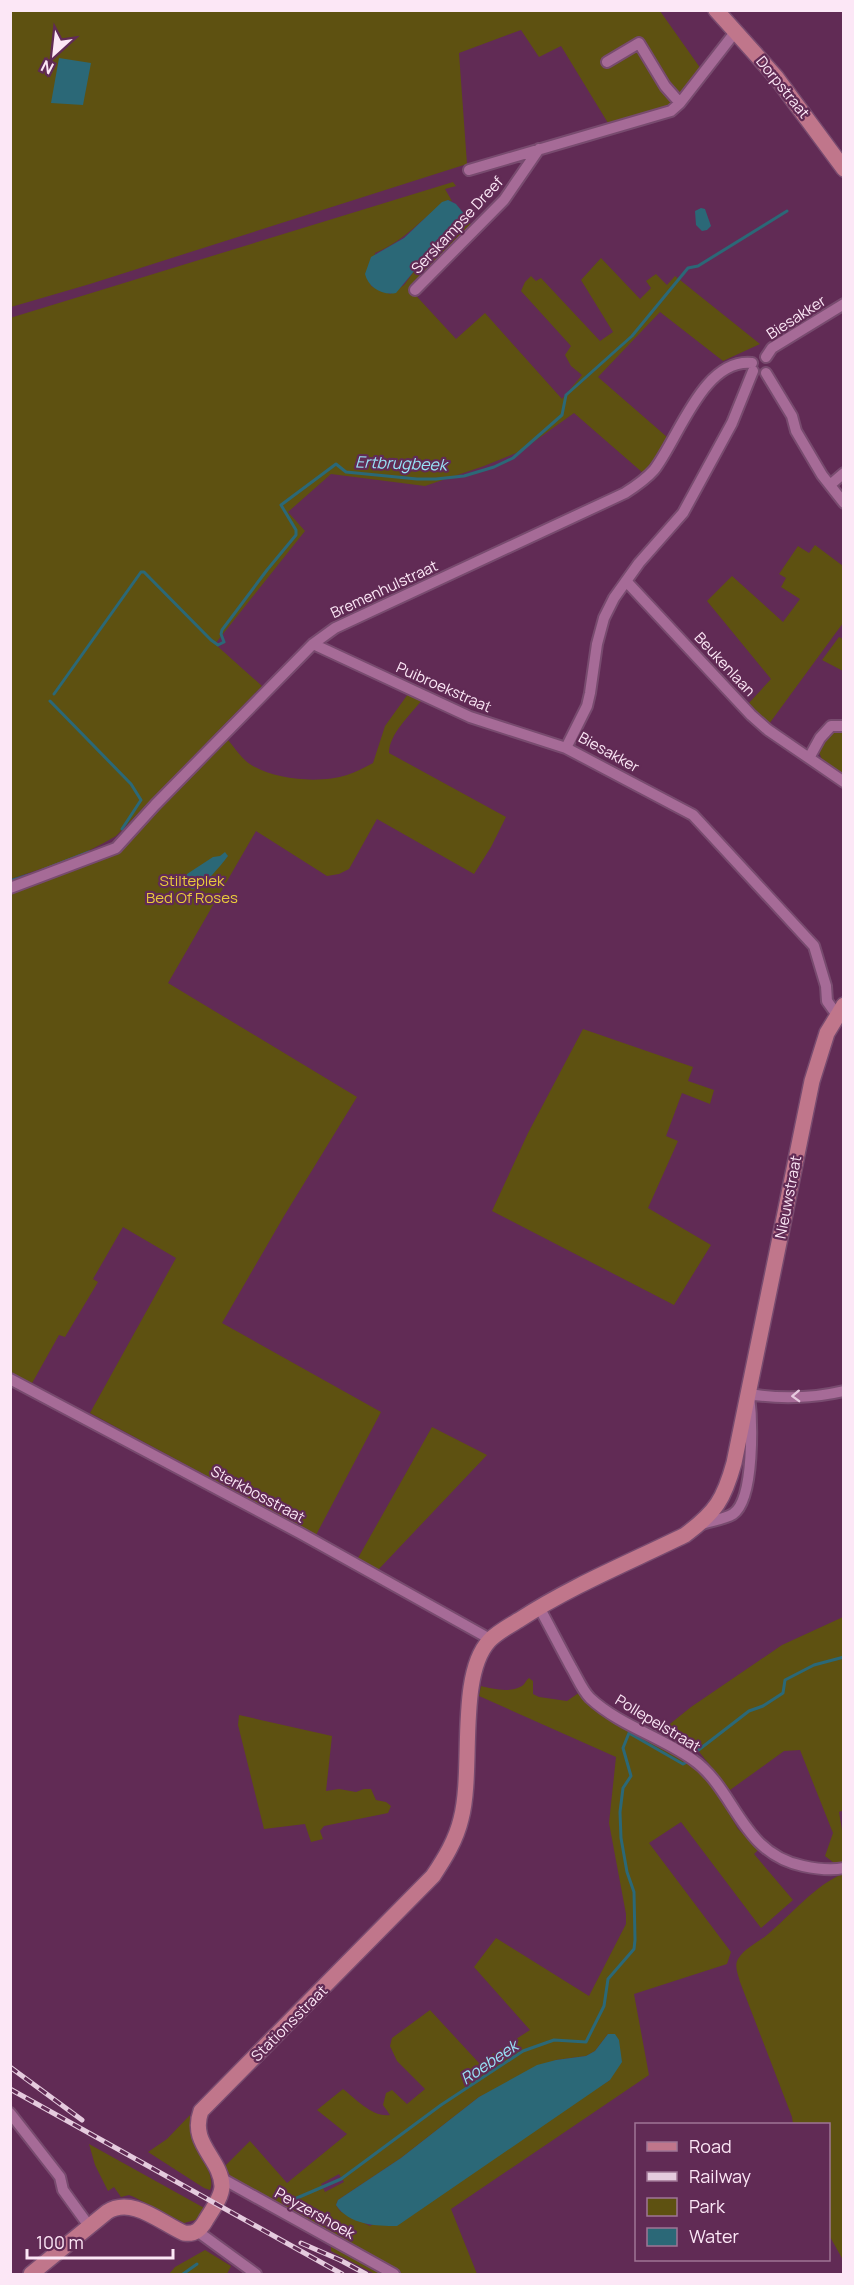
<svg xmlns="http://www.w3.org/2000/svg" width="854" height="2285" font-family="Manrope,sans-serif">
	<style>
		.green { fill: #5e5111; fill-rule: evenodd }
		.water { fill: #2b6877 }
		.lines { fill: none; stroke-linecap: round; stroke-linejoin: round }
		.stream { stroke: #2b6877; stroke-width: 3 }
		.street-casing { stroke: #784b6f; stroke-width: 14 }
		.secondary-casing { stroke: #784b6f; stroke-width: 18 }
		.street { stroke: #a66b97; stroke-width: 10 }
		.secondary { stroke: #c0768b; stroke-width: 15 }
		.rail-casing { stroke: #e5cbde; stroke-width: 5 }
		.rail { stroke: #612b55; stroke-width: 3; stroke-dasharray: 9; stroke-linecap: butt }
		.oneway { stroke: #e6c8de }
		.labels { text-anchor: middle; dominant-baseline: central; stroke-width: 4.5; stroke-linejoin: round; paint-order: stroke }
		.street-label { font-size: 15px; fill: #fce7f6; stroke: #612b55 }
		.park-label { font-size: 15px; fill: #eacb3c; stroke: #612b55 }
		.water-label { font-size: 16px; font-style: italic; fill: #98e2f6; stroke: #612b55 }
	</style>
	<rect width="100%" height="100%" fill="#612b55"/>
	<path class="green" d="M10,11H660L701,69L669,105L646,114L608,123L561,46L539,57L521,30L459,53L467,164L90,284L11,307Z
		M453,182L456,186L445,189L452,201L448,200C421,218 407,240 375,253L371,286L390,294L404,285L415,270L466,220L472,225L409,288L456,339L485,313L562,399L582,375L571,366L565,355L571,346L521,291L525,282L531,276L536,281L541,278L600,341L613,332L581,280L601,258L640,299L651,288L646,281L656,274L667,285L675,276L760,344L723,361L660,312L598,377L667,437L657,455L643,473L574,413L521,451L484,466L425,486L331,474L288,512L305,531L215,644L262,686L116,836C84,856 46,867 11,879L10,318Z
		M815,545L843,566V623L769,724L749,703L771,679L707,601L732,576L783,622L800,599L781,587L786,578L779,574L798,546L809,553Z
		M839,637L843,639V671L822,660Z
		M408,694L422,700C411,714 389,734 389,753L506,817L491,847L474,874L377,819L349,869L339,874L327,876L256,831L168,983L357,1097L284,1216L222,1323L381,1412L316,1535L90,1413L176,1258L123,1227L93,1279L98,1282L65,1337L59,1335L31,1385L11,1372L10,894L100,861L112,854L228,740C234,747 240,756 247,762C270,780 320,784 347,775C356,772 365,767 373,763L385,726Z
		M843,729V774L822,760L819,752C822,738 830,732 843,729Z
		M583,1029L693,1067L688,1081L714,1090L710,1104L682,1093L666,1136L678,1141L648,1208L711,1245L674,1305L492,1211L528,1133Z
		M432,1427L487,1455L378,1570L358,1558Z
		M843,1617L844,1810L839,1812L843,1836L844,1862L834,1863L825,1856L833,1833L800,1750L784,1751L730,1790L696,1748L660,1732L691,1707L782,1645Z
		M529,1678L533,1681V1694L539,1697L567,1701L580,1692L693,1764L709,1779L738,1829L759,1849L754,1854L793,1900L761,1928L681,1822L649,1843L731,1952L727,1964L634,1994L649,2075L451,2209L477,2274H375L331,2251V2235L231,2177L225,2166L250,2141L287,2183L347,2134L317,2110L343,2089C356,2099 373,2118 390,2115L383,2105L386,2093L392,2090L407,2104L425,2089L397,2061L390,2046L392,2038L430,2010L479,2063L530,2030L474,1967L496,1938L589,1996L626,1924V1914L609,1823L616,1757L479,1696L481,1686C492,1689 511,1693 522,1686C525,1684 526,1680 529,1678ZM608,2034L610,2080L370,2226L340,2211L336,2205L338,2200L401,2158L479,2097L556,2060L586,2056L595,2051ZM339,2174L344,2182L325,2192L321,2184Z
		M239,1715L332,1736L326,1791L339,1789L356,1792L364,1789H371L376,1800L386,1802L391,1806L388,1813L324,1826L320,1831L323,1839L311,1842L305,1824L264,1829L238,1725Z
		M843,1874V2260L829,2235L828,2124H793L792,2117L740,1982C738,1974 734,1966 738,1959C745,1948 757,1943 767,1935C790,1916 816,1884 843,1874Z
		M190,2115C190,2120 190,2125 191,2130C194,2146 217,2175 210,2190L204,2188L148,2152L167,2139Z
		M89,2144L206,2209L199,2219L184,2223L134,2197L129,2195L121,2197L114,2187L108,2191L95,2165Z
		M205,2250L231,2266L227,2274H169L175,2267Z"/>
	<path class="water" d="M59,58L91,63L83,105L51,103Z
		M448,200L456,204L465,215V222L415,270L396,293C382,296 368,287 365,274L371,257L404,238L442,202Z
		M701,208L705,209L711,226L707,230L702,231L696,225L695,211Z
		M225,852L228,856C221,865 204,887 192,889L187,886L185,878L187,874L213,857L220,856Z
		M608,2034H615L619,2040L622,2062L610,2080L397,2226C376,2226 349,2225 336,2205L338,2200L401,2158L479,2097L537,2065L556,2060L586,2056L595,2051Z"/>
	<g class="lines">
		<path class="stream" d="M54,694L141,572H144L211,640L218,645L224,642L221,634L222,630L267,570L296,535V530L281,505L336,464L346,472L417,479H436L464,476L494,467L513,458L562,415L566,395L632,336L688,268L698,266L787,211
			M50,701L131,784L141,800L122,829
			M43,870L89,852
			M10,881L29,875
			M692,1755L749,1711L763,1706L783,1693L785,1680L814,1665L844,1657
			M290,2201L341,2179L441,2105L523,2051L554,2040L586,2042L604,2006L608,1979L634,1949L635,1940L634,1892L627,1872L621,1838L620,1812L623,1788L631,1776L623,1748L629,1733L683,1764L687,1762
			M183,2274L197,2264"/>
		<defs>
			<path id="street" d="M607,62L639,43L665,86L680,103
				M469,170L671,111L680,103L736,31
				M415,290L504,200L539,149
				M766,357L772,348L844,304
				M766,373L792,416L796,431L822,475L844,503
				M830,485L844,473
				M626,581L751,715L768,730L844,782
				M313,644L470,717L566,748L693,815L814,946L826,986L827,1001L837,1015
				M566,748L587,706L590,693L597,644L604,618L614,598L639,563L683,513L732,423L753,371
				M809,758L820,738L831,726H844
				M10,888L116,848L155,805L313,644L335,628L625,493C636,486 646,479 654,470C679,438 703,358 752,363
				M10,1379L300,1533L490,1639
				M702,1524C711,1521 725,1519 733,1514C755,1499 752,1419 749,1394C779,1399 814,1398 844,1391
				M539,1607C550,1627 560,1647 571,1667C577,1677 582,1690 590,1698C619,1725 659,1736 692,1759C736,1789 740,1853 803,1866C817,1869 830,1871 844,1868
				M10,2113L60,2177L63,2190L89,2226
				M221,2178L394,2274
				M197,2231L256,2274"/>
			<path id="secondary" d="M716,10L776,77L844,169
				M31,2274L107,2212C132,2196 161,2223 184,2233C195,2235 201,2229 206,2220C212,2210 222,2197 222,2186C221,2158 189,2144 201,2111L433,1876C445,1858 456,1840 461,1819C474,1770 457,1676 489,1641C496,1633 509,1626 519,1620C571,1586 630,1562 685,1535C716,1512 724,1499 734,1463L812,1081L827,1033L844,1005"/>
		</defs>
		<use href="#street" class="street-casing"/>
		<use href="#secondary" class="secondary-casing"/>
		<use href="#street" class="street"/>
		<use href="#secondary" class="secondary"/>
		<defs>
			<path id="rail" d="M10,2067L82,2120
				M10,2089L342,2274
				M301,2243L340,2260L366,2274"/>
		</defs>
		<use href="#rail" class="rail-casing"/>
		<use href="#rail" class="rail"/>
	</g>
	<defs><path id="oneway-chevron" d="M-2-3.5L2.5 0L-2 3.5" fill="none" stroke-width="1.6" stroke-linecap="round" stroke-linejoin="round" transform="scale(1.5)"/></defs>
	<use class="oneway" href="#oneway-chevron" transform="translate(796 1396) rotate(178)"/>
	<g class="labels">
		<g class="street-label">
			<text transform="translate(783 87) rotate(51)">Dorpstraat</text>
			<text transform="translate(457 225) rotate(-47)">Serskampse Dreef</text>
			<text transform="translate(796 317) rotate(-33)">Biesakker</text>
			<text transform="translate(384 589) rotate(-25)">Bremenhulstraat</text>
			<text transform="translate(725 664) rotate(47)">Beukenlaan</text>
			<text transform="translate(444 687) rotate(24)">Puibroekstraat</text>
			<text transform="translate(609 752) rotate(29)">Biesakker</text>
			<text transform="translate(788 1197) rotate(-79)">Nieuwstraat</text>
			<text transform="translate(258 1494) rotate(28)">Sterkbosstraat</text>
			<text transform="translate(658 1723) rotate(31)">Pollepelstraat</text>
			<text transform="translate(289 2023) rotate(-45)">Stationsstraat</text>
			<text transform="translate(315 2213) rotate(29)">Peyzershoek</text>
		</g>
		<g class="park-label">
			<text x="192" y="880">Stilteplek<tspan x="192" dy="17">Bed Of Roses</tspan></text>
		</g>
		<g class="water-label">
			<text transform="translate(401 463) rotate(2)">Ertbrugbeek</text>
			<text transform="translate(489 2062) rotate(-34)">Roebeek</text>
		</g>
	</g>
	<rect width="854" height="2285" fill="none" stroke="#fce7f6" stroke-width="24"/>
	<rect x="635" y="2123" width="195" height="138" fill="#612b55" stroke="#9f7695" stroke-width="1.5"/>
	<rect x="647" y="2142" width="30" height="9" fill="#c0768b" stroke="#9f7695" stroke-width="1.5"/>
	<text x="689" y="2153" font-size="18" fill="#fce7f6">Road</text>
	<rect x="647" y="2172" width="30" height="9" fill="#e5cbde" stroke="#9f7695" stroke-width="1.5"/>
	<text x="689" y="2183" font-size="18" fill="#fce7f6">Railway</text>
	<rect x="647" y="2198" width="30" height="18" fill="#5e5111" stroke="#9f7695" stroke-width="1.5"/>
	<text x="689" y="2213" font-size="18" fill="#fce7f6">Park</text>
	<rect x="647" y="2228" width="30" height="18" fill="#2b6877" stroke="#9f7695" stroke-width="1.5"/>
	<text x="689" y="2243" font-size="18" fill="#fce7f6">Water</text>
	<g transform="translate(54 54) rotate(207)" stroke="#612b55" stroke-width="4.5" paint-order="stroke">
	<path d="M0-4.5L10 22L0 15L-10 22Z" fill="#fce7f6"/>
	<text y="-9" font-size="16" font-weight="bold" text-anchor="middle" fill="#fce7f6">N</text>
	</g>
	<path d="M27 2249v9h146v-9" fill="none" stroke="#fce7f6" stroke-width="3"/>
	<text x="36" y="2249" font-size="18" fill="#fce7f6" stroke="#612b55" stroke-width="4.5" paint-order="stroke">100 m</text>
</svg>
